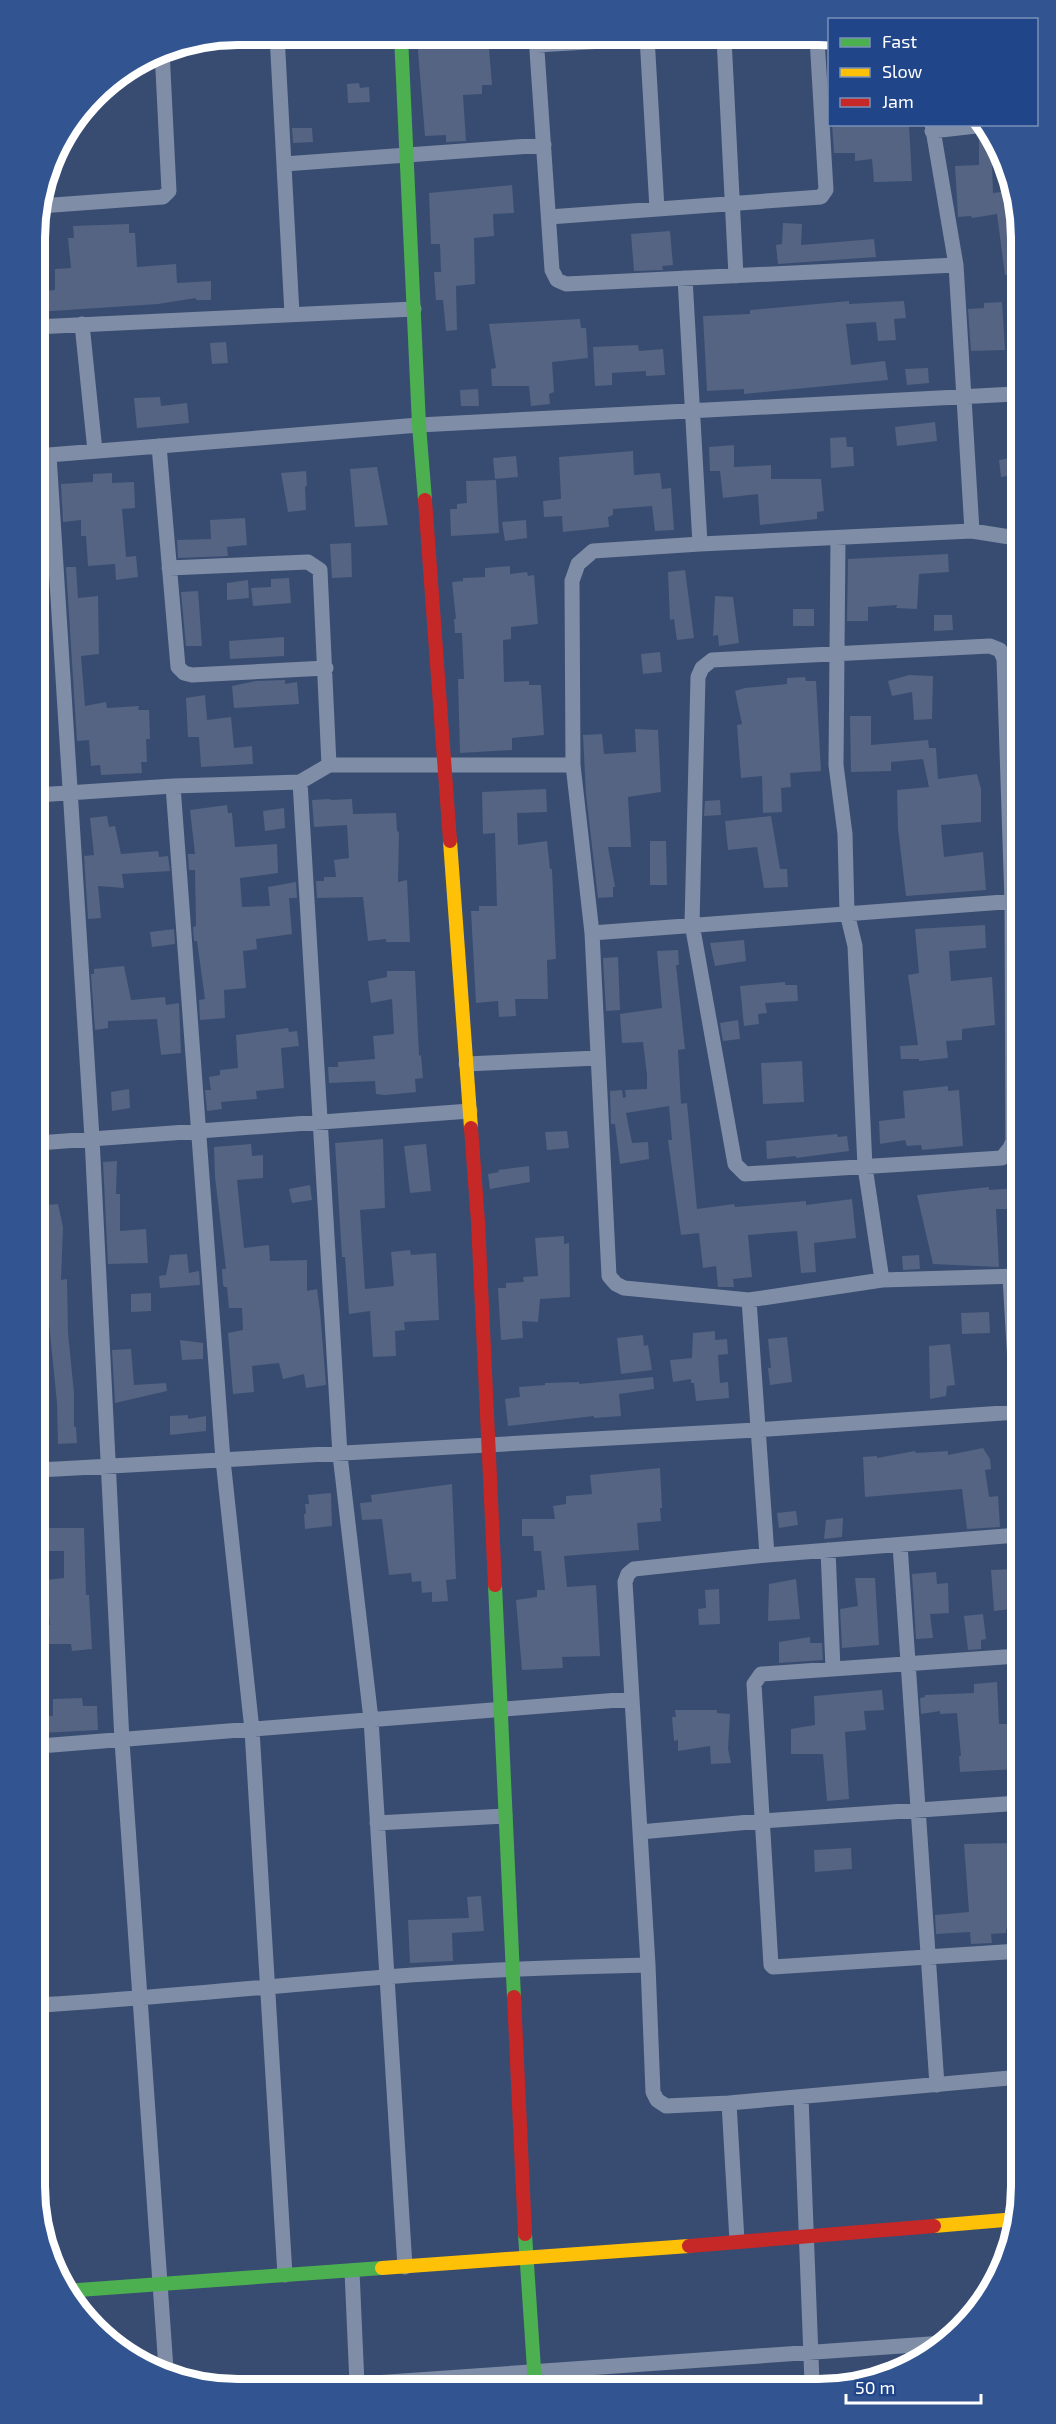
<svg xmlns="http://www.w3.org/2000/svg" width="1056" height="2424" font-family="'Exo 2',sans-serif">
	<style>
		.building { fill: #546482 }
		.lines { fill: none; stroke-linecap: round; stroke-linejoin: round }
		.street { stroke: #7f8da6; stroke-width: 15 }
		.fast { stroke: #4caf50; stroke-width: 14 }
		.slow { stroke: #ffc107; stroke-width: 14 }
		.jam { stroke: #c62828; stroke-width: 14 }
		.rim { fill: none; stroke: #fff; stroke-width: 8 }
	</style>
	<rect width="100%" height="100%" fill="#384c71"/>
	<path class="building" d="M450,36H488L492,85H482V94L463,95L466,141L446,142V135L425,136L417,39L450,38Z
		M359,83L360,88L369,87L370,102L348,103L347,84Z
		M832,124H909L912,181L874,182L872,159L855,161V153H834Z
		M292,128H312L313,142L293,143Z
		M979,137H991L993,193L1009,191L1012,229H1015V275H1005L997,214L972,218L971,216L958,217L955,166L979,165Z
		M512,185L514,213L493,214L494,236L474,238L475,284L456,286L457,330L446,331L443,300H436L434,272H441L440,244H431L429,193Z
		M783,223L802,224L801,245L874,239L876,257L778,264L776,245L782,244Z
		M129,224V233H135L137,267L176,264L177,283L211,281V300H196V298L158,304L37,312L36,292L55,290V269L71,268L68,238H74L73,226Z
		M670,231L673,265L662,266L663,270L634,271L631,234Z
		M849,301V304L904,301L906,318L894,319L896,340L878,341L876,322L846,324L851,365L885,361L888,380L744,394V389L707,391L703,316L750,314V310Z
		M1002,302L1005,350L971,351L968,309L984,308V303Z
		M580,319L581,328H586L588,358L552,362L554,392L549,394L550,404L531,406L529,386H492L491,369L496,368L489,324Z
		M226,342L228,363L212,364L210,343Z
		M638,345L639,351L663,349L665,375L646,376V371L612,373V385L595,386L593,347Z
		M928,368L929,383L907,385L905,369Z
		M478,389L479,406H461L460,390Z
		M160,397L161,406L187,403L189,423L137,428L134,398Z
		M935,422L937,441L897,446L895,427Z
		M846,437L847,447H853L854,466L831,468L830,438Z
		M734,445V467L771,465V479H821L824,511L817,512V519L760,525L758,494L723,498L720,471H710L709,447Z
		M633,451L634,475L660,473L662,489L671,488L674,530L655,531L652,506L613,509V515L608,517L609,527L600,528L563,532L562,516L544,517L543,501L561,499L559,457Z
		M516,456L518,477L495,479L493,458Z
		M1015,457V475L1001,477L999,460Z
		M377,467L388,525L355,527L350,469Z
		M306,471L307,486H305L306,510L288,512L281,473Z
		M112,473V483L134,482L135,508L122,509L126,557L136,556L138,577L116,580L115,564L88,566L86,536H81V520L63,522L61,484L93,482V474Z
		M496,480L499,533L451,536L450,509H457V504L467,503L466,481Z
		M245,518L247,545L227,547L228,556L178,558L177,540L211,539L210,520Z
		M526,520L527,538L505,541L502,522Z
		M351,543L352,577L332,578L330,544Z
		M948,554L949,572L919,574L917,609L896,608L897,605L868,607V621H847L848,559Z
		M510,566V574L527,572L528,576L534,575L538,624L511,627V639L503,640L504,682L529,681V685H541L544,735L512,738V750L460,753L458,679H464L462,633H455L454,619H456L452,582L463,581V578L485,577V568Z
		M66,567H76L78,598L98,596L99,654L81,656L85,706L106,702L107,708L139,706L138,710H149L150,739H146L147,762H141L142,773L101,775L100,765L91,766L89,740L77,741Z
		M685,570L694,638L677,640L674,619L670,620L668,572Z
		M289,578L291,603L253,606L251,588L271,587V579Z
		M248,580L249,598L227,600V583Z
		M198,591L202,646H186L181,592Z
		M715,596L733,597L739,643L719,646L718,635L713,636Z
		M793,609H814V626H793Z
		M934,615H952L953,630L934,631Z
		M284,637V656L230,659L229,641Z
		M660,652L662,672L643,674L641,654Z
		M909,675L933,676L932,719L914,720L912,692L892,696L888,681Z
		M805,677L806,681H816L821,771L790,773L791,787L781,788L782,812L763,813L762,776L741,778L737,725L742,724L735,691L745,688L787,684V678Z
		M285,680V684L297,682L299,704L234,708L232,686L256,681Z
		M205,695L207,720L231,717L234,748L252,746L253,764L201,767L199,737H188L186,698Z
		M850,716H871V745L928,740L929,748H936L938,779L977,774L981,789V822L941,825L944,857L983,852L986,890L906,896L898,829L897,790L929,787L923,759L891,762V771L851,772Z
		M635,729L658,730L661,792L628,797L631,847H608L615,887H613V897L598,898L586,794L583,735L602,734L604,754L636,752Z
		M546,789L547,812L517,813L518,845L547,841L550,869H552L556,959L547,960L548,999H515L516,1016L499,1017L498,1001L476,1003L471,911H479V906H497L495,833L483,834L482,792Z
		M330,799L331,800L352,799L353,814L396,813L397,831L399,832L398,882L407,880L410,942H386V939L368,941L363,897L317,898L316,881H324V877H336L334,860L349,858L347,825L314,827L312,800Z
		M720,800L721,815L704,816L705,801Z
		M227,805L228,813H232L235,847L277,844L278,873L240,878L242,907L270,906L268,887L296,882L297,898H289L292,934L256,939L257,949L243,951L246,988L224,990L225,1018L200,1020L199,1000L205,999L197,941H194L193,927L196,926L195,870H189L188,854H195L190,810Z
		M284,808L285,828L265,831L263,811Z
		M107,816L109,827L115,826L121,854L158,851L159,857L168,856L170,871L122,874L124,888L98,886L101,918L88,919L84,856L94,855L90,818Z
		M771,816L780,869H787L788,887L764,888L757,847L728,850L725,821Z
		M650,841H666L667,885H650Z
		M985,925L986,948L949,951L951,981L992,977L995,1025L962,1029V1040L946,1041L948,1058L919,1061V1059H901L900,1046L918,1045L908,975L919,973L915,929Z
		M174,929L175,944L152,947L150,932Z
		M744,940L746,961L715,966L710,943Z
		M678,950L679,965H676L685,1049L678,1050L681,1104L673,1105L687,1103L697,1209L734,1204L735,1207L806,1201V1205L852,1199L856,1238L814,1243L816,1272L801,1273L797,1231L748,1235L752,1277L733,1279L734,1287H718L716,1266L703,1268L699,1233L681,1235L668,1140H672L669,1106L626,1113L632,1143L648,1142L649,1159L620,1164L615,1124H611L610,1091L622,1090L623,1098L626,1097L625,1090L647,1089V1075L643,1042L622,1043L620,1014L662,1008L657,951Z
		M618,957L620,1010L606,1011L603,958Z
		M124,966L131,1000L165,997L166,1005L179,1003L181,1053L161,1055L157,1019L108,1021V1028L95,1030L91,974H94V969Z
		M387,971H415L419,1056L421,1055L423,1078L415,1079L416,1092L385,1095L376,1094L375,1081L329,1083L328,1067H338V1062L375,1059L373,1036L394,1034L392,999L371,1003L368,981L387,977Z
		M785,982V985H797L798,1001L765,1003L767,1013L758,1014L759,1024L744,1026L740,986Z
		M738,1020L740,1039L723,1041L720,1023Z
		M288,1028L289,1032L297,1031L299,1046L281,1048L284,1088L256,1091L257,1099L221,1102L222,1109L207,1111L205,1090H211L209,1077L220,1075V1070L238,1068L236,1035Z
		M802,1061L804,1102L763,1104L761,1063Z
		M948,1086V1091L959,1090L963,1146L922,1150L921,1145L907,1146L905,1140L880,1144L879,1121L905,1118L903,1091Z
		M129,1089L130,1108L112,1111L111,1092Z
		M567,1131L569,1148L547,1150L545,1132Z
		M837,1134L838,1137L847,1136L849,1151L796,1158V1156L767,1159L766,1141Z
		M383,1139L385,1208L360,1210L365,1289L394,1286L391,1252L410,1250L411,1255L436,1253L439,1320L404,1322L405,1330L395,1331L396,1356L373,1357L370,1311L349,1314L345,1257H342L335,1143Z
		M251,1144L252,1156L263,1155V1178L237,1180L244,1248L269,1245L270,1261L307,1260V1291L317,1289L320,1311L326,1385L306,1388L304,1374L283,1379L279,1363L252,1366L254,1392L233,1394L228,1333L243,1330L242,1308H229L227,1287H224L223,1284L222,1269H226L215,1177L214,1147Z
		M426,1144L431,1191L410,1193L404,1146Z
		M117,1161L116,1194H120V1231L146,1229L148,1263L108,1264L103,1162Z
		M529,1166L530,1182L490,1189L488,1174L499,1172L498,1170Z
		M310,1185L312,1200L292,1203L289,1189Z
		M989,1187V1190L1018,1188V1209H996L999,1267L933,1264L917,1195Z
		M58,1204L63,1227L61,1280L67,1279L68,1333L74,1393V1427H76L77,1443L58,1444L57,1403L44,1273L45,1219H38V1206Z
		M564,1236V1244L569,1243L570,1297L540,1299L538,1322L522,1321L523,1338L501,1340L498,1288H506V1283L524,1282L523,1277L538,1276L535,1238Z
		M187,1254L189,1273L199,1271L200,1285L160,1288L159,1276L166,1275L170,1255Z
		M919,1255L920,1269L903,1270L902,1256Z
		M151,1293V1311L131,1312V1294Z
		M989,1312L990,1333L962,1334L961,1313Z
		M715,1331V1340L727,1339L728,1354L718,1355L720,1383L728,1382L729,1398L696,1401L694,1383H691V1379L673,1382L670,1360L692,1358L693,1333Z
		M643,1335L644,1346L648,1345L652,1370L621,1374L617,1338Z
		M787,1337L792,1382L770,1385L768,1368H771L768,1339Z
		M180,1340L203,1343V1359L182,1360Z
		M950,1344L955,1385L947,1386L946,1396L930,1399L929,1346Z
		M131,1349L134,1385L166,1383L167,1391L115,1403L112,1350Z
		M653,1377L654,1389L619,1394L621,1416L594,1418V1416L508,1426L505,1399L520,1397L519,1387L545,1385V1383L579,1382V1384Z
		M188,1415V1419L206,1416V1431L170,1435V1416Z
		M983,1448L990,1459L991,1469L985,1470L989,1497L998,1496L1000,1527L967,1529L962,1489L865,1497L863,1457L877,1456V1458L915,1451L916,1453L948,1451V1455Z
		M660,1468L662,1508H660L661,1521L637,1523L639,1550L564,1556L567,1587L596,1585L600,1656L562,1657L563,1668L522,1670L516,1600L537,1597V1590H545L541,1551H534L533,1536H522V1519H555L553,1506L566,1504V1496L592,1494L590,1475Z
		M452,1484L456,1579L446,1580L448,1601L432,1602V1592L422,1593L421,1581L412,1582L411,1573L389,1575L382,1519L362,1520L360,1503L372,1502L371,1495Z
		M331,1493L332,1526L305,1529L304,1514H306L305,1504H309L308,1495Z
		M796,1511L798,1525L779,1528L777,1513Z
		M843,1518L842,1537L824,1539L826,1520Z
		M48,1528H84L86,1595H89L92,1649L72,1651L71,1644H48V1625H50L46,1580L64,1578V1551H48Z
		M1014,1569L1016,1590H1019V1608L994,1611L991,1570Z
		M936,1572L937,1584L948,1583L949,1613L930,1614L933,1638L916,1639L912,1574Z
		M855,1578H875L879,1645L842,1648L840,1609L858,1606Z
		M796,1579L800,1619L768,1621L769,1584Z
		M719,1589L720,1624L699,1625L698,1609L706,1608L705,1590Z
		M983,1614L986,1639L981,1640V1649L968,1650L964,1616Z
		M810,1637V1643H822L823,1660L779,1663V1642Z
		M997,1682L999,1724H1020V1769L960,1772L959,1756H961L957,1713L940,1714V1711L921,1714L920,1698L925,1697V1695L974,1693V1684Z
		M882,1690L884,1710L864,1711L866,1730L845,1732L849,1799L827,1801L823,1754H791V1729L815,1725L814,1696Z
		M82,1698L83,1706H97L98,1730L40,1733V1716H53V1699Z
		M675,1710H717V1713L730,1714L728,1749L731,1763L711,1764L710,1746L678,1751V1740L674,1741L672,1717H676Z
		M1015,1843L1017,1884H1010L1012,1929H1006V1933L991,1934L992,1943L971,1944L970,1932L936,1934L935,1915L969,1912L964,1844Z
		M851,1848L852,1869L815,1872L814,1850Z
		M481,1896L484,1931L452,1933L453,1961L410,1963L408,1920L469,1918L467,1897Z"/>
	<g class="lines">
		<path class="street" d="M277,35L292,314
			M536,36L552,270L557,280L566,284L956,265
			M647,37L657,209
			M724,38L736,276
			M190,44L277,39
			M537,45L671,37
			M932,124L956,265L972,531
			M932,131L985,125
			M284,164L544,145
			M40,206L163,197L169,191L162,50
			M549,217L821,197L826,190L817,38
			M685,278L700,544
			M82,324L95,451
			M35,327L414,309
			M159,446L178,667L184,673L192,675L326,668
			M49,455L92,1138L122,1741L166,2369
			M36,456L419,425L1015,394
			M838,538L836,765L845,834L847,913L855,946L865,1167L882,1280
			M1016,538L972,531L700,544L593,551L578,564L572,581L573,765L592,933L609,1276L616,1284L624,1288L749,1300L882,1280L1018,1276
			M169,568L308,562L320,570L329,765
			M990,646L1000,650L1004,659L1012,901L1013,1141L1010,1148L1002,1158L745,1174L735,1164L692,924L698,677L702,668L712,660Z
			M300,782L340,1455L371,1719L405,2267
			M173,786L223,1460L252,1730L285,2275
			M37,795L173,786L300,782L329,765H573
			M592,933L1017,901
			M466,1064L598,1058
			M38,1143L470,1111
			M1010,1277L1019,1432
			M749,1300L767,1555
			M39,1470L756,1430L1018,1412
			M1019,1535L767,1555L634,1569L628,1574L625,1582L648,1965L653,2092L657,2100L666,2106L729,2103L1021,2077
			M900,1545L937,2085
			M828,1550L833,1669
			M1019,1656L761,1674L754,1684L771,1965L773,1967L1020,1951
			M40,1746L631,1699
			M377,1823L505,1816
			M640,1832L761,1821L1020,1803
			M41,2005C156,1998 270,1986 385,1977C472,1970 560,1967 648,1965
			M801,2097L812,2383
			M729,2103L737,2241
			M352,2271L357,2384
			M345,2385L944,2343"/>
		<path class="fast" d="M401,36L419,425L425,500
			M495,1585L514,1997
			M525,2234L535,2384
			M65,2291L382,2268"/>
		<path class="slow" d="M450,841L471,1128
			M934,2226L1016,2219
			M382,2268L689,2246"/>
		<path class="jam" d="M425,500L450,841
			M471,1128L478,1222L495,1585
			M514,1997L525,2234
			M689,2246L934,2226"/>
	</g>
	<path d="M0 0H1056V2424H0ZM238 45H818A193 193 0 0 1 1011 238V2186A193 193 0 0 1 818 2379H238A193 193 0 0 1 45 2186V238A193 193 0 0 1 238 45Z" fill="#325592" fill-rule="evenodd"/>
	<path class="rim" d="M238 45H818A193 193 0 0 1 1011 238V2186A193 193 0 0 1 818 2379H238A193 193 0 0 1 45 2186V238A193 193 0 0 1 238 45Z"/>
	<rect x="828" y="18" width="210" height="108" fill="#204689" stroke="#7990b8" stroke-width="1.5"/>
	<rect x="840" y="38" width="30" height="9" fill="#4caf50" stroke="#7990b8" stroke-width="1.5"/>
	<text x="882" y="48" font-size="18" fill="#ffffff">Fast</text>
	<rect x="840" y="68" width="30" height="9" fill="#ffc107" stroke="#7990b8" stroke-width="1.5"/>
	<text x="882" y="78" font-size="18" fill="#ffffff">Slow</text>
	<rect x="840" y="98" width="30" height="9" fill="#c62828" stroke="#7990b8" stroke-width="1.5"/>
	<text x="882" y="108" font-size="18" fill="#ffffff">Jam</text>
	<path d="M846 2394v9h135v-9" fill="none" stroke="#ffffff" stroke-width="3"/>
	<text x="855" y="2394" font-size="18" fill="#ffffff" stroke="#204689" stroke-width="4.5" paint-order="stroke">50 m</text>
</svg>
